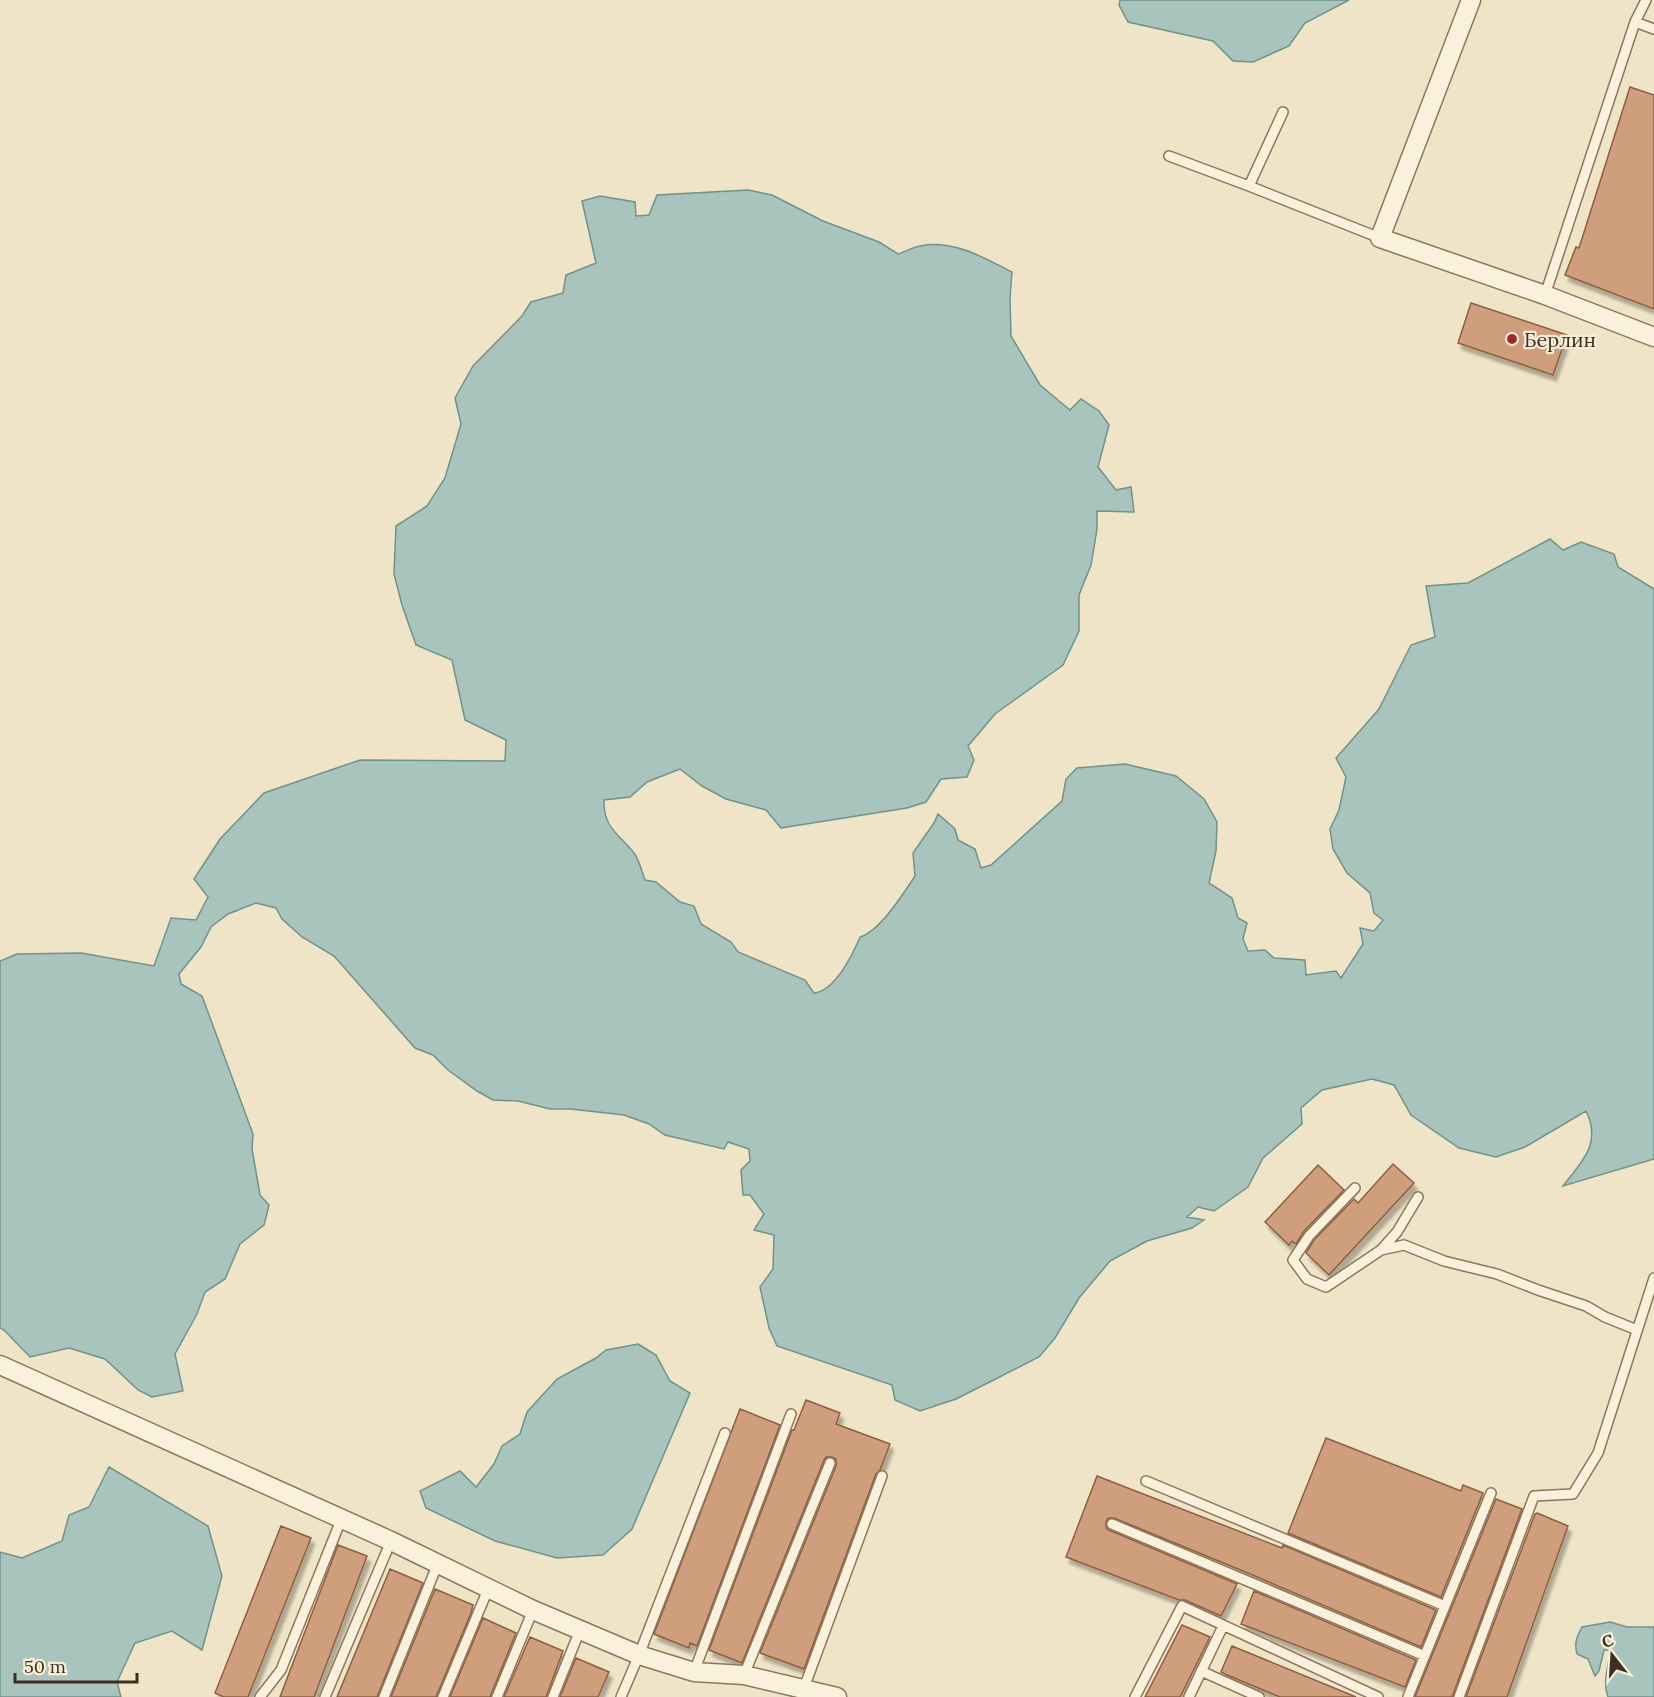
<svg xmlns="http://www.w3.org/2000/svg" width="1654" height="1697" font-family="Lora,serif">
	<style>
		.water { fill: #a9c4bc; stroke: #6f938a; stroke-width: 1.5 }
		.building { fill: #cf9f7d; stroke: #8d5f41; stroke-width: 1.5; filter: url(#shadow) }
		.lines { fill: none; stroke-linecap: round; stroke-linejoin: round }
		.service-casing { stroke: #8d765c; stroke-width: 12 }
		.minor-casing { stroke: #8d765c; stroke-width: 21 }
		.service { stroke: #faf1dc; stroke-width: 9 }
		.minor { stroke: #faf1dc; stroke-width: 18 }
		.poi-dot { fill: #9e2a2b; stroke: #f7eed8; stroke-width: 2 }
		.labels { text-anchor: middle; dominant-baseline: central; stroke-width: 4.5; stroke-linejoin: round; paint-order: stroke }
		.poi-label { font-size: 20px; fill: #3d2e20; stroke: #f7eed8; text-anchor: start }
	</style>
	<defs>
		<filter id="shadow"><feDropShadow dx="3.5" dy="6" stdDeviation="1.5" flood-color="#0004"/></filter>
	</defs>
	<rect width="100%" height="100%" fill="#f0e4c8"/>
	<path class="water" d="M1120,0H1349L1305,23L1289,46L1253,62L1233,61L1213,41L1128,22L1119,5Z
		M748,190L772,195L823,221L879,242L898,254C905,252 913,247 920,246C953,239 984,258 1012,272L1010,298L1011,336L1040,385L1070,410L1081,399L1099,411L1109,425L1098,467L1116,490L1131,487L1134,512L1097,511V529L1091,565L1079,595V631L1063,665L995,714L968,746L974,760L967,777L941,779L926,802L907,808L781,828L766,810L726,799L702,786L680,769L647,782L630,797L604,800C603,828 619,834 634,853C639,860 642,871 645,880L656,882L680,902L694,906L701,924L731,942L738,952L805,980L814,993C835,991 853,954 860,937C880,931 903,894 915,876L913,853L934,823L938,814L955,829L958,840L975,849L981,868L991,865L1062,801L1066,779L1077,768L1125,764L1176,776L1204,799L1217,822L1216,851L1209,883L1232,898L1238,918L1247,923L1243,939L1248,951L1265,950L1274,958L1305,960L1306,975L1336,971L1341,978L1363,944L1360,928L1374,931L1383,920L1374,913L1370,893L1347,873L1333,849L1330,829L1339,810L1346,777L1336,758L1379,709L1411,645L1435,637L1426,586L1468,583L1550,539L1563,550L1581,542L1614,554L1618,567L1654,589V1159L1563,1186C1582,1161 1602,1144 1586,1111L1525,1147L1496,1157L1459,1148L1411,1115L1394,1085L1372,1079L1322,1090L1301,1108L1302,1124L1263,1158L1248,1187L1214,1211L1198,1207L1187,1217L1204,1220L1192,1228L1147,1241L1110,1261L1079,1298L1055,1338L1039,1357L956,1399L920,1411L895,1400L892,1385L777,1346L769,1328L760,1287L773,1269L774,1235L754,1230L764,1214L750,1195H743L741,1170L750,1161L749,1149L728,1142L724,1149L665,1135L649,1124L624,1115L571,1109H550L518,1101L493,1100L477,1091L448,1070L433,1055L415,1048L334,956L302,937L282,919L276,908L256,903L228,914L211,927L201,947L179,974L181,984L202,996L253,1134L252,1149L260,1195L269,1205L264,1225L240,1244L225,1279L205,1292L197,1314L175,1354L183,1391L152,1397L138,1390L105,1359L69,1348L30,1357L4,1330L0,1328V961L17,954L81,953L154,966L171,918L196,920L208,897L194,879L220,839L264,793L360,760L505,761L506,740L465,720L452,660L416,645L402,605L394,574L396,526L427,506L445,478L461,424L455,398L473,366L522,316L531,302L563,293L566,275L596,263L582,201L600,196L635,202L636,216L649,215L657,195Z
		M638,1344L656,1355L670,1381L690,1393L632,1529L603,1555L557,1558L495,1541L426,1508L420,1491L460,1471L476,1487L494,1464L502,1446L520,1434L527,1412L557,1379L596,1358L606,1350Z
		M109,1467L208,1526L222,1576L202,1650L172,1631L135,1643L117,1682L121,1697H0V1552L22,1558L62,1541L69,1515L89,1507Z
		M1610,1622L1627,1627H1654V1697H1608C1602,1681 1609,1667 1610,1650H1604L1599,1671L1595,1676L1588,1659L1577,1654C1574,1643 1577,1636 1582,1627Z"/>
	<path class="building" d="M1630,87L1654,95V309L1565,275L1576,247L1579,248Z
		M1471,303L1567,335L1553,375L1458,343Z
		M1393,1164L1414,1183L1329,1275L1306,1253L1314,1240L1354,1199L1358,1203Z
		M1318,1165L1344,1190L1304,1231L1296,1244L1292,1241L1289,1245L1265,1222Z
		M806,1400L840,1413L836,1424L890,1444L880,1470L876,1474L804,1669L760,1653L836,1466V1459L832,1457H826L824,1460L742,1663L709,1650L792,1430H794Z
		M740,1409L780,1425L697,1646L690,1643L689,1648L654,1634Z
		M1326,1438L1461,1491L1463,1485L1483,1493L1441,1597L1288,1533Z
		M1097,1476L1282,1548L1283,1545L1436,1610L1421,1647L1243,1571L1114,1518H1108L1106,1522V1528L1109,1530L1237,1584L1221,1616L1185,1600H1179L1066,1557Z
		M1496,1499L1522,1509L1452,1697H1415Z
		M1537,1513L1568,1526L1507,1697H1466L1535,1514Z
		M281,1526L311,1538L248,1697H224L215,1693Z
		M338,1545L367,1556L314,1697H280Z
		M390,1569L423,1583L377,1697H337Z
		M435,1589L473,1605L471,1613L436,1697H391Z
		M1254,1591L1416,1660L1405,1687L1241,1624Z
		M483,1618L516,1633L490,1697H450Z
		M1182,1625L1210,1637L1180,1697H1145Z
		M530,1637L563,1651L546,1697H504Z
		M1232,1646L1356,1697H1280L1227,1675L1221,1672Z
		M576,1658L609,1672L598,1697H560Z"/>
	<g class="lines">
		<defs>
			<path id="service" d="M1635,22L1646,0
				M1169,156L1249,186L1283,112
				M1249,186L1380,238
				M1545,295L1635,22L1654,29
				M1355,1188L1309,1236L1293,1260L1307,1279L1326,1287L1381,1250L1404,1245L1444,1261L1497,1274L1538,1290L1586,1306L1605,1317L1637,1330
				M1381,1250L1397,1232L1418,1197
				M1146,1481L1445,1606
				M1112,1524L1425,1656
				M1201,1671L1259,1697
				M694,1672L791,1414
				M744,1675L830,1463
				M804,1688L882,1476
				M260,1697L281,1670L341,1520
				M325,1697L391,1541
				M384,1697L438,1563
				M443,1697L489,1587
				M497,1697L533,1610
				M553,1697L580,1630
				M621,1697L639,1655L725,1433
				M1135,1697L1182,1606L1378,1697
				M1189,1697L1223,1626
				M1408,1697L1491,1493
				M1459,1697L1534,1496L1573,1494L1598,1453L1654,1278"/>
			<path id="minor" d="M1471,0L1380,238L1545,295L1654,337
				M0,1365L391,1541L533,1610L639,1655L694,1672L744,1675L837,1697"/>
		</defs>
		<use href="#service" class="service-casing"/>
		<use href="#minor" class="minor-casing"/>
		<use href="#service" class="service"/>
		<use href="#minor" class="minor"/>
	</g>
	<circle class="poi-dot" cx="1512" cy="339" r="6"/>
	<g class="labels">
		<g class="poi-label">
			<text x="1524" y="339">Берлин</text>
		</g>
	</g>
	<g transform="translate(1612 1655) rotate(343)" stroke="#f7eed8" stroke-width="4.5" paint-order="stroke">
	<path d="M0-4.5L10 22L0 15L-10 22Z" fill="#3d2e20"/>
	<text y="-9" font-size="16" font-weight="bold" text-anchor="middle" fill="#3d2e20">С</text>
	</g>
	<path d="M15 1673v9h122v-9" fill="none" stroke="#3d2e20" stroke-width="3"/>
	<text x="24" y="1673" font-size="18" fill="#3d2e20" stroke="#f7eed8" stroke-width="4.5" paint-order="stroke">50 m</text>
</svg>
